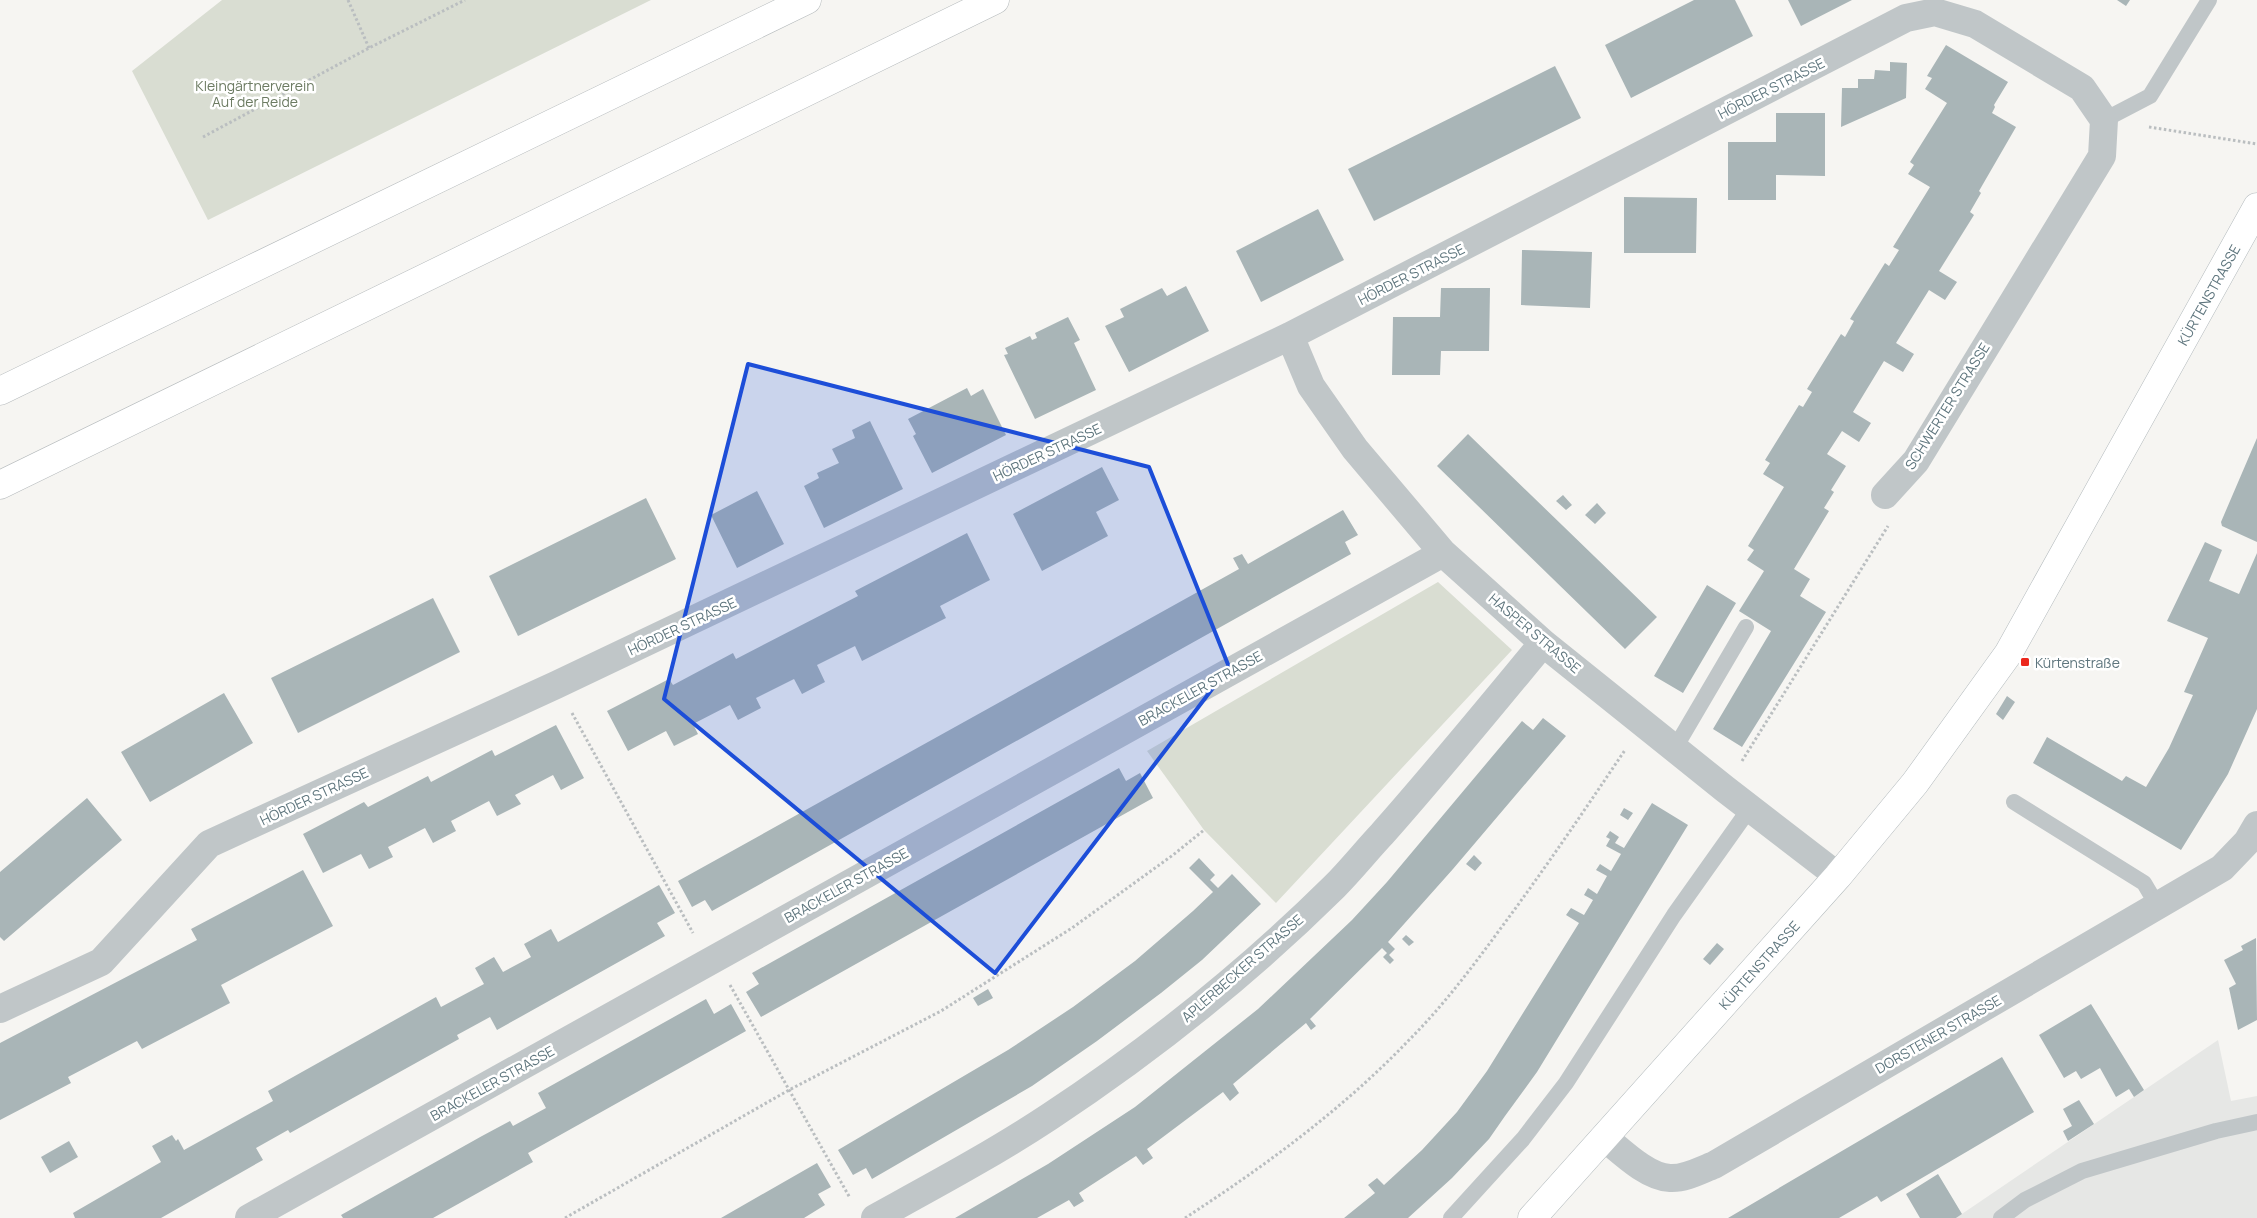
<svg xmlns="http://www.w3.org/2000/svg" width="2257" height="1218" font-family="Manrope,sans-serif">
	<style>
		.built { fill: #e6e7e5 }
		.green { fill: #d9ddd2 }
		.building { fill: #a9b5b7 }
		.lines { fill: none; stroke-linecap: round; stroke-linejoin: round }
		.secondary-casing { stroke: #b3babd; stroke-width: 29 }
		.motorway-casing { stroke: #b5babc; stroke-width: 29 }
		.path { stroke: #babec0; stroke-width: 3; stroke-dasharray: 2.5 2.5; stroke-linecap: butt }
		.service { stroke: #c0c6c8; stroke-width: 16 }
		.minor { stroke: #c0c6c8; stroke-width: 28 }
		.secondary { stroke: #fff; stroke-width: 28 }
		.motorway { stroke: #fff; stroke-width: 28 }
		.marked { fill: #1d4ed8; fill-opacity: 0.2; stroke: #1d4ed8; stroke-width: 4; stroke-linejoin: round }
		.poi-dot { fill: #eb271c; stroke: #fff; stroke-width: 2 }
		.labels { text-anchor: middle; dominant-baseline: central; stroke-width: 5; stroke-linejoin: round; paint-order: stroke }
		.park-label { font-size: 14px; fill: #6c7b62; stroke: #fff }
		.street-label { font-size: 14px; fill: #5f767e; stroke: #fff }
		.poi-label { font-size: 14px; fill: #5f767e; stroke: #fff; text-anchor: start }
	</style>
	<rect width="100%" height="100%" fill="#f6f5f2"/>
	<path class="built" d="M2218,1040L2231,1101L2257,1096V1218H1956Z"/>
	<path class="green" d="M222,0H651L208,220L132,71Z
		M1438,582L1512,650L1276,903L1204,830L1147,751Z"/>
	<path class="building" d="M1694,0H1735L1753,36L1631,98L1605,45Z
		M1788,0H1852L1801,26Z
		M2117,0H2130L2126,6Z
		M1946,45L2008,82L1994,105L1995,107L1992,113L2016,127L1979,191L1981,193L1970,212L1974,215L1939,271L1957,282L1945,300L1929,290L1896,343L1914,354L1903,372L1884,361L1853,412L1871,423L1859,442L1842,431L1827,454L1846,466L1831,490L1834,492L1824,508L1829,511L1794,569L1810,579L1800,596L1826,612L1742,747L1713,729L1771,631L1739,611L1764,571L1747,560L1754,550L1748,546L1784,487L1763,474L1770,463L1765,460L1799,405L1803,407L1812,392L1807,389L1841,334L1845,337L1854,321L1850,319L1885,263L1889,266L1899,250L1893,247L1930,187L1908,174L1914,165L1910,162L1947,103L1925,89L1932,78L1927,76Z
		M1890,62L1907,63L1906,98L1841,127L1842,88H1858V79H1874L1875,70L1890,71Z
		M1555,66L1581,118L1374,221L1348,169Z
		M1776,113H1825V176L1776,175V200H1728V142H1776Z
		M1624,197L1697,198L1696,253H1624Z
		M1318,209L1344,260L1261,302L1236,251Z
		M1522,250L1592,252L1590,308L1521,305Z
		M1186,286L1209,331L1129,372L1105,326L1124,317L1120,309L1162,288L1167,296Z
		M1441,288H1490L1489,351H1441L1440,375H1392L1393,317H1440Z
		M1068,317L1080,340L1074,343L1096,390L1035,419L1004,355L1008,354L1005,348L1030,336L1032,340L1037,338L1035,333Z
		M967,388L971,396L983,389L1006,435L932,473L913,436L916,434L908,419Z
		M870,421L903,489L824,528L804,486L819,478L817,473L839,463L832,449L855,438L852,430Z
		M1468,434L1657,617L1625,649L1437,466Z
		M2257,438V542L2222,526L2221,522Z
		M1102,467L1119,500L1096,512L1108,536L1042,571L1013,514Z
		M757,491L784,544L737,568L711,515Z
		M1563,495L1572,505L1566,510L1556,501Z
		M646,498L676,559L518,636L489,576Z
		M1597,503L1606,513L1595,524L1585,515Z
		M1343,510L1358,535L1345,542L1351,554L712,911L705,900L692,907L678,881L1239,569L1233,558L1242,554L1248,564Z
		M967,533L990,580L940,606L946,618L862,661L855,646L817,665L825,682L802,694L794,679L756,698L761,708L738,720L730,705L693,724L698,734L674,746L666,731L628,751L607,711L669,679L673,685L733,653L736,659L858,596L855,591Z
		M2205,542L2222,550L2209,581L2239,594L2257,553V709L2228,774L2181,850L2033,763L2047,737L2122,781L2126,776L2146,787L2169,748L2193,695L2184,692L2208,638L2167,621Z
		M1707,585L1736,603L1683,693L1654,676Z
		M433,598L460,652L298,733L271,678Z
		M224,693L253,743L150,802L121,752Z
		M2007,696L2015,702L2003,720L1996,714Z
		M1543,718L1566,736L1453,869L1388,942L1395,949L1389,955L1394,960L1390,964L1383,957L1387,953L1382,948L1310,1019L1316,1026L1311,1030L1306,1023L1233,1084L1239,1093L1230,1101L1223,1092L1147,1149L1153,1158L1143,1165L1136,1156L1079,1193L1084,1201L1074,1207L1069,1200L1037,1218H955L1048,1164L1135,1107L1258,1009L1352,920L1387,882L1522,721L1533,730Z
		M556,725L584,778L561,790L553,775L515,795L521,804L497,816L489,801L451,821L456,831L433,843L425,828L388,847L393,857L369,869L361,854L323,873L303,834L364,802L368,807L428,776L431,782L492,750L495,756Z
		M1119,768L1126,781L1140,773L1153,798L761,1017L746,992L759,984L752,973Z
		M87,798L122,840L4,941L0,937V872Z
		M1652,803L1688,825L1537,1072L1505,1116L1489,1139L1452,1178L1408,1218H1344L1375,1193L1368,1185L1377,1178L1384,1185L1422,1150L1457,1112L1487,1071L1579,923L1566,915L1571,908L1584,915L1593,900L1584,895L1588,888L1597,894L1607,876L1596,870L1600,864L1611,871L1621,854L1606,846L1610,839L1606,837L1610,831L1619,837L1615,843L1624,848Z
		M1624,808L1633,813L1628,820L1620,815Z
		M1474,855L1482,863L1475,871L1466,864Z
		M1199,858L1215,875L1210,880L1218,888L1232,874L1261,904L1202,960L1161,993L1097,1041L1032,1086L872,1179L866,1168L853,1175L838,1150L1008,1050L1073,1007L1135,961L1193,911L1213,892L1189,868Z
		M303,870L333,926L221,985L230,1003L142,1049L137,1041L68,1077L71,1083L0,1120V1043L197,940L191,929Z
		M659,885L675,913L657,923L665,936L497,1030L490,1017L457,1035L459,1039L290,1133L288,1130L256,1148L263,1160L161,1218H75L73,1213L161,1162L152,1146L172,1135L176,1141L178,1139L184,1150L273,1101L268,1091L436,997L441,1007L484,984L475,968L494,957L503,972L531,957L524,944L551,929L558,942Z
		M1406,935L1414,942L1409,946L1402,939Z
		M2256,938L2257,1020L2238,1030L2229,988L2236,984L2224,960L2243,950L2241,946Z
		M1717,943L1724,949L1710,965L1703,959Z
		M988,989L993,998L978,1006L973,998Z
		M706,999L714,1014L731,1004L746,1031L528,1153L533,1162L433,1218H343L341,1215L482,1136L510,1121L513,1126L546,1108L538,1093Z
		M2091,1004L2144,1090L2134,1097L2129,1089L2116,1097L2100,1068L2081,1079L2076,1071L2064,1078L2039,1035Z
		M2002,1057L2034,1112L1968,1151L1881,1202L1877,1196L1839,1218H1728Z
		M2079,1100L2094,1124L2068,1141L2063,1131L2072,1126L2063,1109Z
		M69,1141L78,1157L50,1173L41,1157Z
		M817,1163L831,1187L818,1194L825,1205L804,1218H721Z
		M1938,1174L1962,1214L1956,1218H1920L1906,1194Z"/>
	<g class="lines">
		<defs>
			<g id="secondary">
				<path id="s1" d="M1532,1218L1838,876L1915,783L2008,654L2257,207"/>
			</g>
			<path id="motorway" d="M0,391L807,0
				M0,485L995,0"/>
		</defs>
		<use href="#secondary" class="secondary-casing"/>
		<use href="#motorway" class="motorway-casing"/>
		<path class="path" d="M348,0L369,48
			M2149,127L2257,144
			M203,137L369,48L465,0
			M572,713L693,933
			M1742,761L1888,526
			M730,985L850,1198
			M565,1218L789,1090L941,1011L1072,928L1173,855L1204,830
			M1185,1218C1265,1166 1343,1109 1409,1040C1442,1007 1470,970 1498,932C1542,873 1584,811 1625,750"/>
		<path class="service" d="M2104,120L2150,96L2209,0
			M1675,748L1746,627
			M2014,802L2144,883L2157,905
			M1451,1218L1523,1139L1566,1083L1674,915L1750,808
			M2001,1218L2025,1200L2082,1171L2216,1131L2257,1122"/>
		<path class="minor" d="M1290,336L1311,386L1355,449L1443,553L1543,643L1725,789L1838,876
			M0,1009L101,962L209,844L556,685L1290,336L1906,18L1935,12L1975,24L2082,88L2104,120L2102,156L1916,461L1885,495
			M1605,1138C1621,1151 1647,1177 1670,1178C1685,1179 1701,1170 1714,1165L2222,868L2247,842L2257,825
			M249,1218L1443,553
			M875,1218C933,1186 993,1154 1049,1117C1149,1051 1248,972 1334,887C1351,870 1366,851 1382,834C1437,772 1490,707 1543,643"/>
		<use href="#secondary" class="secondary"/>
		<use href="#motorway" class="motorway"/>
	</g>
	<path class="marked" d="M748,364L1149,467L1229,667L995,973L664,699Z"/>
	<rect class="poi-dot" x="2020" y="657" width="10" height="10" rx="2.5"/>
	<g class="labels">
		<g class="park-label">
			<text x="255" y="85">Kleingärtnerverein<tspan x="255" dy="16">Auf der Reide</tspan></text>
		</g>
		<g class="street-label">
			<text transform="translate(1771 88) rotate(-27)">HÖRDER STRASSE</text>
			<text transform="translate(1411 274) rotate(-27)">HÖRDER STRASSE</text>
			<text stroke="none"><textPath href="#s1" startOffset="1150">KÜRTENSTRASSE</textPath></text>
			<text transform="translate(1947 406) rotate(-58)">SCHWERTER STRASSE</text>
			<text transform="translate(1047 452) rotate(-25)">HÖRDER STRASSE</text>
			<text transform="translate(682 626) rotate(-25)">HÖRDER STRASSE</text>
			<text transform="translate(1535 633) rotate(40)">HASPER STRASSE</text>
			<text transform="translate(1200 688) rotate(-29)">BRACKELER STRASSE</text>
			<text transform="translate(314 796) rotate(-25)">HÖRDER STRASSE</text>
			<text transform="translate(846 885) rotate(-29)">BRACKELER STRASSE</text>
			<text stroke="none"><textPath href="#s1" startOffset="340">KÜRTENSTRASSE</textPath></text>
			<text transform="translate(1242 968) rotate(-41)">APLERBECKER STRASSE</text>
			<text transform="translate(1938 1034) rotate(-30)">DORSTENER STRASSE</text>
			<text transform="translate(492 1083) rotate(-29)">BRACKELER STRASSE</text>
		</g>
		<g class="poi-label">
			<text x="2035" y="662">Kürtenstraße</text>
		</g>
	</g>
</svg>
